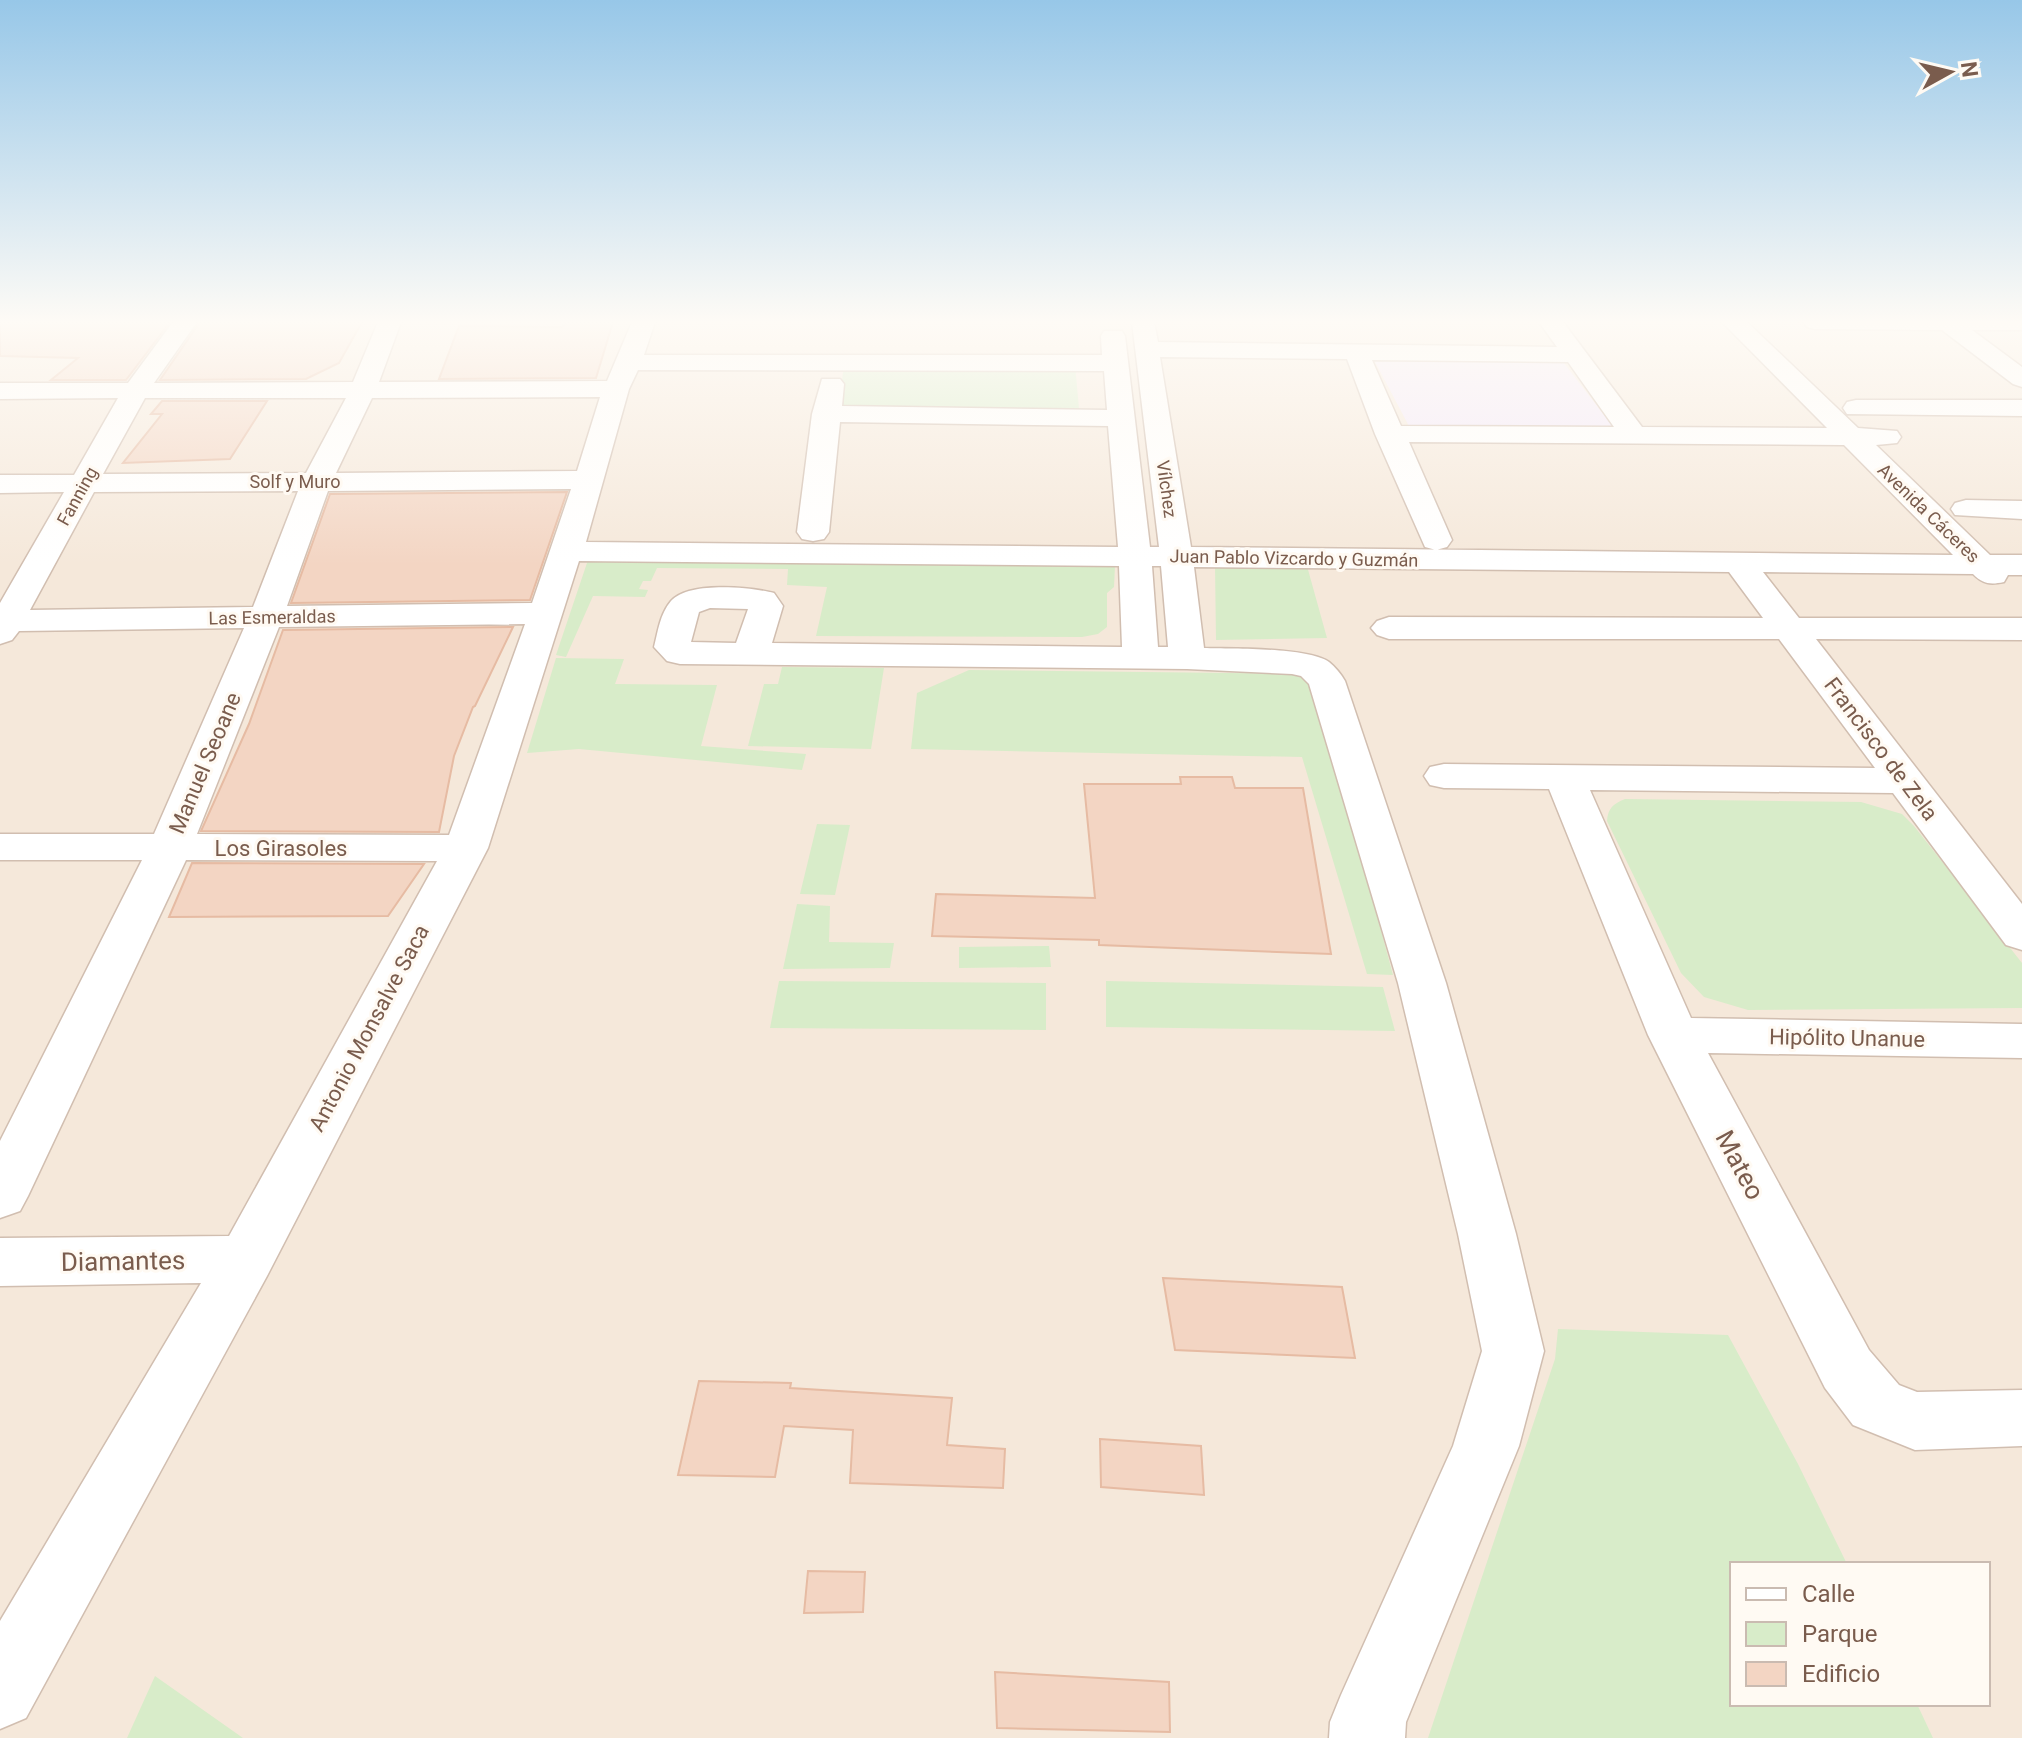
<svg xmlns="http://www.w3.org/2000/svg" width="2022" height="1738" font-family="Roboto,sans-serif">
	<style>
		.residential { fill: #f5e8da; fill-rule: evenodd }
		.education { fill: #f3e8fa }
		.green { fill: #d8ecc9 }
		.building { fill: #f3d5c3; stroke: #e6bba3; stroke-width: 2 }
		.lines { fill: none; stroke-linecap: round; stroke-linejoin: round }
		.minor-casing { stroke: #d1beb0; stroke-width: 3 }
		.minor { fill: #fff; fill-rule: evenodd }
		.labels { text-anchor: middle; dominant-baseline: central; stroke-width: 6; stroke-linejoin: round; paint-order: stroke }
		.far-street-label { font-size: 18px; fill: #7a5c4d; stroke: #fffaf3 }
		.street-label { font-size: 22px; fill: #7a5c4d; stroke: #fffaf3 }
		.near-street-label { font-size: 26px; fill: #7a5c4d; stroke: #fffaf3 }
	</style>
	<rect width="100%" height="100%" fill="#fdf6ec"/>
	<path class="residential" d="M0,322H2022V1738H0ZM1732,1564H1988V1704H1732Z"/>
	<path class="education" d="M1373,358L1468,361L1560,358L1614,428H1410Z"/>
	<path class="green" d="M844,363L1075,364L1079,409L839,408Z
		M589,557L1105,564L1115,566L1114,587L1107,593V627L1098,634L1082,637L816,636L827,587L787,585L788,569L657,568L651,581H643L639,589L648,590L645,597L593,596L566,657L556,655Z
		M1215,565L1307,566L1327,638L1216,640Z
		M556,658L624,659L615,684L717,685L701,746L806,754L802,770L579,749L527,753Z
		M782,667L884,668L871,749L748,746L764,684H778Z
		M969,670L1312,674L1393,975L1367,974L1302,757L911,749L917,693Z
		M1625,799L1861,802L1902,814L1914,826L2022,963V1008L1748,1010L1704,997L1681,973L1607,821C1608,808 1613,804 1625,799Z
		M817,824L850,825L835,895L800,894Z
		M797,904L830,906L829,942L894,943L890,968L783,969Z
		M1049,946L1051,967L959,968V947Z
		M779,981L1046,983V1030L770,1028Z
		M1106,981L1383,987L1395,1031L1106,1027Z
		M1558,1329L1728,1335L1798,1464L1847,1564H1732V1704H1917L1933,1738H1428L1555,1359Z
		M155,1676L243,1738H127Z"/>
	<path class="building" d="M0,322H170L126,380H51L78,358L0,356Z
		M200,322H362L339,363L306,379L160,380Z
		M566,322H613L596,378L439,379L459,326L562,327Z
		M162,401H267L230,459L123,463L162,414H151Z
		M567,492L530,600L291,603L330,494Z
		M513,627L475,706L473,707L454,756L439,832L201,831L249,724L283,630Z
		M1180,777H1232L1235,788H1303L1331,954L1099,945V940L932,936L936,894L1095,898L1084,784H1181Z
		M192,863L424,864L388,916L169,917Z
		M1163,1278L1342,1287L1355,1358L1175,1350Z
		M699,1381L791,1383L790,1388L952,1398L947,1445L1005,1449L1003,1488L850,1483L853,1430L784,1426L775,1477L678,1475Z
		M1100,1439L1201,1446L1204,1495L1101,1487Z
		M808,1571L865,1572L863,1612L804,1613Z
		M995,1672L1169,1682L1170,1732L997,1728Z"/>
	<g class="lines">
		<defs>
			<path id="minor" d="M173,322H197L154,383L353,382L378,322H401L379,382L607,381L632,322H655L644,355H1102L1101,336L1104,331H1122L1125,336L1150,547H1159L1132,322H1154L1158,342L1557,347L1539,322H1563L1642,427L1827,428L1722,322H1747L1858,428L1897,431L1901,437L1897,443L1876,445L1990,555H2022V575H2008L2004,582C1990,585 1983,584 1973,574L1763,572L1799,618H2022V640L1816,639L2022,904V950L2006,945L1893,793L1590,790L1691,1018L2022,1024V1058L1708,1053L1869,1350L1899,1385L1917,1392L2022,1390V1446L1915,1450L1853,1425L1825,1388L1648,1035L1549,789L1444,788L1430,785L1424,776L1430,767L1444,764L1875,768L1779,639H1389L1377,635L1371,628L1377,621L1389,617L1763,618L1729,572L1194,567L1204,648C1232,649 1308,647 1329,662C1335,667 1341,674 1345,681L1446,983L1516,1234L1544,1351L1519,1446L1406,1722L1405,1738H1329L1330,1722L1341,1695L1453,1446L1482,1351L1458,1234L1398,983L1309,684L1301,676L1292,674L1187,669L680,664L667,661L654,647C658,631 660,614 671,601C689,581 750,587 774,593L783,606L772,643L1122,647L1119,566L579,561L488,848L267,1276L26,1718L0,1729V1621L201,1283L0,1286V1238L229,1236L437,861L186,860L28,1196L20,1211L0,1218V1141L142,860H0V834H154L244,628L19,631L12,640L0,644V603L64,492L0,493V475H74L118,398L0,399V383H128ZM1160,357L1347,359L1375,434L1425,547L1436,550L1447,547L1452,540L1409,442L1844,445L1953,555L1191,547ZM1372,360L1568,362L1614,427L1401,426ZM638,370L1104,371L1107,410L842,406L844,384L840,379H822L812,414L797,532L802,539L813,541L824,539L829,532L840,422L1108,426L1118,547L586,542L629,389ZM600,397L577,471L336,473L372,398ZM145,398H346L306,473L103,474ZM571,489L532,603L287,606L328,491ZM298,491L253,607L30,610L94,492ZM1152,566H1161L1168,647H1158ZM710,608L748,609L736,643L691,642L699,612ZM525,624L449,835L197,834L279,627Z
				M1803,322H2022V330H1972L2022,367V387L2013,384L1942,330L1815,329L1807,327Z
				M1856,400H2022V416L1847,414L1843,408L1847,402Z
				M1966,500L2022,501V519L1955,515L1951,509L1955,503Z"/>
		</defs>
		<use href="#minor" class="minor-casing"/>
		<use href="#minor" class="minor"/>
	</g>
	<linearGradient id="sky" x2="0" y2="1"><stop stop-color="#97c7e8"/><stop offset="0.57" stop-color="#fefbf6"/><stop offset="1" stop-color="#fefbf6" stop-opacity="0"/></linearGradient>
	<rect width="2022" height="565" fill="url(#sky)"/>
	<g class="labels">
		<g class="far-street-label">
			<text x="295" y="481">Solf y Muro</text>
			<text transform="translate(1167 489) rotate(82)">Vílchez</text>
			<text transform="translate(77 496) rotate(-61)">Fanning</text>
			<text transform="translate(1929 513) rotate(44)">Avenida Cáceres</text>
			<text transform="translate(1294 558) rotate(1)">Juan Pablo Vizcardo y Guzmán</text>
			<text transform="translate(272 617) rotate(-1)">Las Esmeraldas</text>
		</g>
		<g class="street-label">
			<text transform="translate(1881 749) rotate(53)">Francisco de Zela</text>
			<text transform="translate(205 763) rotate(-67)">Manuel Seoane</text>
			<text x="281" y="848">Los Girasoles</text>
			<text transform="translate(369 1028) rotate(-62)">Antonio Monsalve Saca</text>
			<text transform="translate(1847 1038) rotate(1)">Hipólito Unanue</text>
		</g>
		<g class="near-street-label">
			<text transform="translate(1740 1165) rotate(62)">Mateo</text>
			<text transform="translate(123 1261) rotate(-1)">Diamantes</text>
		</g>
	</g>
	<rect x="1730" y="1562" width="260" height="144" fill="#fffaf3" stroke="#cabbb1" stroke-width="2"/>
	<rect x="1746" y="1588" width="40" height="12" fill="#ffffff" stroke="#cabbb1" stroke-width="2"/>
	<text x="1802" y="1602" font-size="24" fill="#7a5c4d">Calle</text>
	<rect x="1746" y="1622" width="40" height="24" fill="#d8ecc9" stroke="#cabbb1" stroke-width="2"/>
	<text x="1802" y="1642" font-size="24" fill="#7a5c4d">Parque</text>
	<rect x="1746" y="1662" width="40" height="24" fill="#f3d5c3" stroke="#cabbb1" stroke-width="2"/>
	<text x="1802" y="1682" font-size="24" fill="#7a5c4d">Edificio</text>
	<g transform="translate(1950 72) rotate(82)" stroke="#fffaf3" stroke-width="6" paint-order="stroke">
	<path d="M0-6L14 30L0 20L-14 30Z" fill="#7a5c4d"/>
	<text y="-12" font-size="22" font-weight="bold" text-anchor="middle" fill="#7a5c4d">N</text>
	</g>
</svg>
